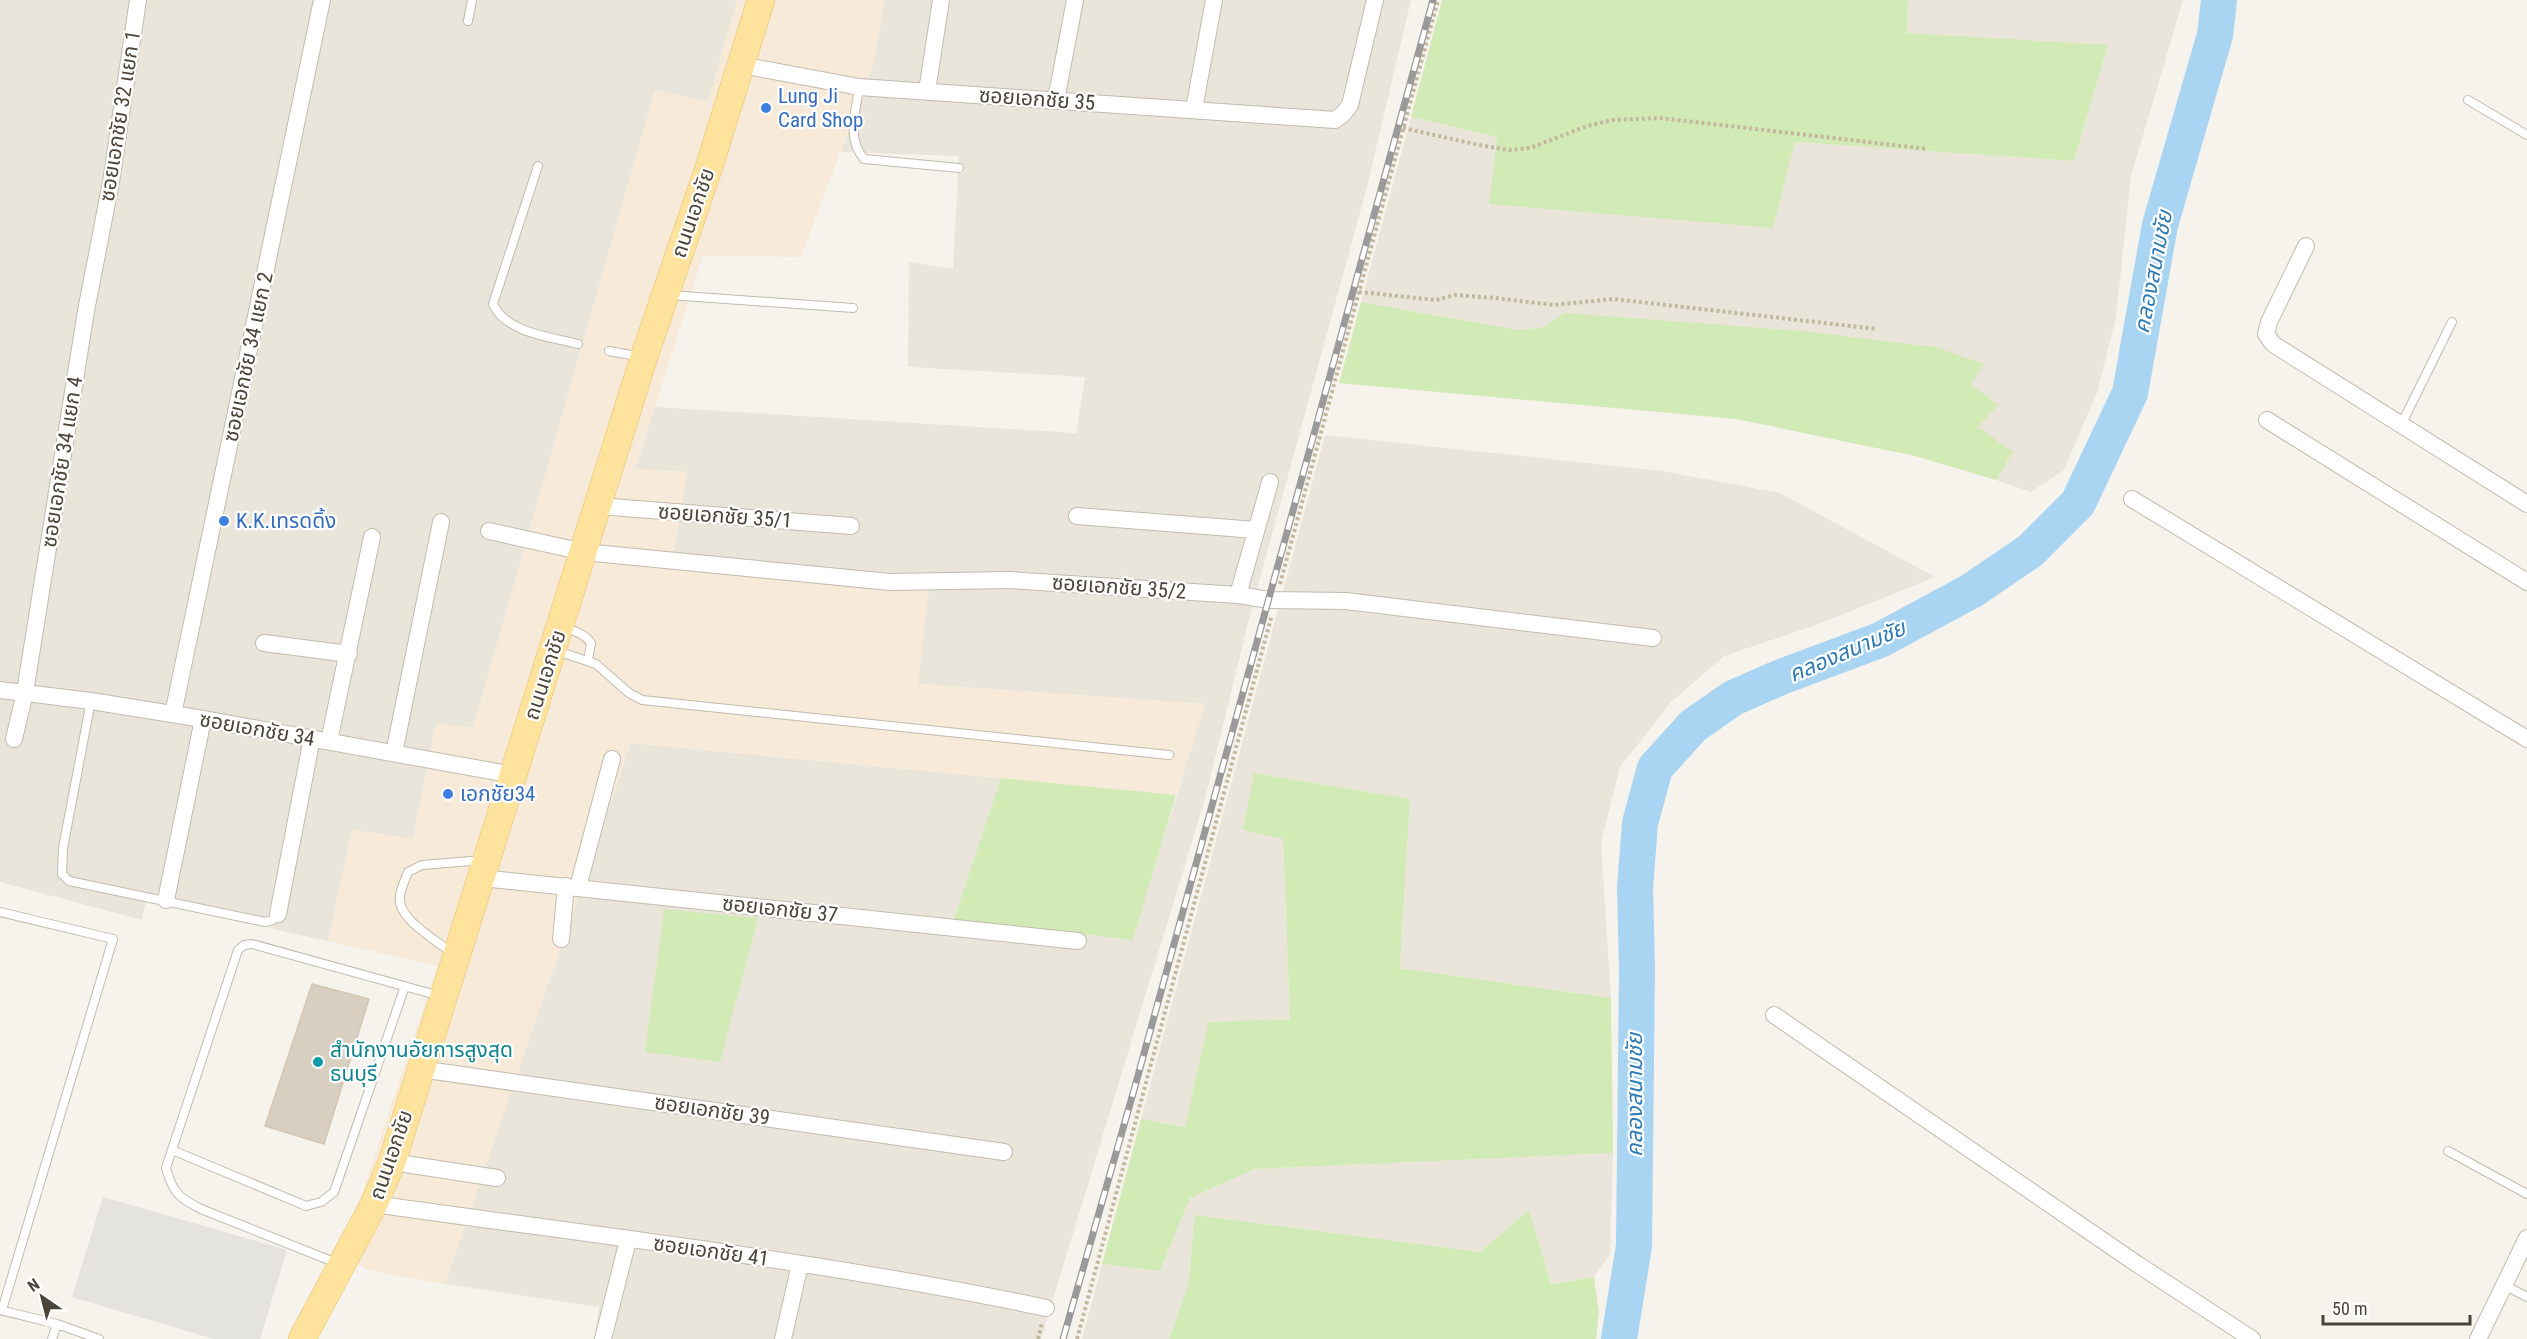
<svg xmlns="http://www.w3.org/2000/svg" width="2527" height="1339" font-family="'Roboto Condensed','Noto Sans Thai',sans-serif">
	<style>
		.residential { fill: #eae5da }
		.commercial { fill: #f7ead8 }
		.green { fill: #d2eab5 }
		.parking { fill: #e5e3e0 }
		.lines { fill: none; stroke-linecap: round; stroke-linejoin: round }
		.river { stroke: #a9d4f2; stroke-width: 36 }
		.building { fill: #d8cfc1; stroke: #d3c7b4; stroke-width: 1.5 }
		.lane-casing { stroke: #c2bbae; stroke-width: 10 }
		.street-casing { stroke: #c2bbae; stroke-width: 18 }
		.primary-casing { stroke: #e6c16a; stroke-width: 28 }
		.path { stroke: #c4b79f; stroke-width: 4; stroke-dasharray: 3 3; stroke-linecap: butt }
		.lane { stroke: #fff; stroke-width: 8 }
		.street { stroke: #fff; stroke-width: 16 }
		.primary { stroke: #ffe39c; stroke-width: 27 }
		.rail-casing { stroke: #9a9a9a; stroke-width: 7 }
		.rail { stroke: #fff; stroke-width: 4.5; stroke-dasharray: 14; stroke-linecap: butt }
		.shop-dot { fill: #3f7fe0; stroke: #fff; stroke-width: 2 }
		.culture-dot { fill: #0f9aa8; stroke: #fff; stroke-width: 2 }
		.labels { text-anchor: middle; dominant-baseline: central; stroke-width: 4.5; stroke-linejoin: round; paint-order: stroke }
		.shop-label { font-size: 21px; fill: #366cbe; stroke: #fff; text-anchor: start }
		.street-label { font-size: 21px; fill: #4b4439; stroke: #fff }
		.culture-label { font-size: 21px; fill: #0d838f; stroke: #fff; text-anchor: start }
		.water-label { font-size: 22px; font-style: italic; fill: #2e7ab2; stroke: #fff }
	</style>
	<rect width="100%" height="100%" fill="#f6f3ec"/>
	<path class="residential" d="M0,0H737L708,103L655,90L473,728L436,724L413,839L352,830L328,941L146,901L142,920L0,882Z
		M885,0H1411L1367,187L1251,611L1205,799L1041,1339H594L599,1307L445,1284L631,743L1001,778L954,919L1132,940L1205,704L918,684L928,588L671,570L687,472L635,469L655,407L1076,433L1085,377L908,367L909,262L953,269L959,156L841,152L873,64Z
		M1908,0H2183L2131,176L2116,317L2097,393L2064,470L2031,492L1996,480L2013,452L1565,313L1545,327L1518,330L1361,302L1411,117L1497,137L1489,204L1795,142L2074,161L2108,46L1907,33Z
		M1325,435L1662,471L1780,493L1935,577L1819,624L1724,656L1671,702L1620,767L1601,843L1611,998L1400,968L1410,800L1283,838L1290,1019L1208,1022L1185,1127L1141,1119Z
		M1613,1153L1610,1254L1594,1277L1551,1284L1529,1210L1480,1252L1195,1215L1188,1286L1169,1339H1082L1102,1264L1160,1271L1190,1198L1255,1169Z"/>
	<path class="commercial" d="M737,0H885L873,64L801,257L703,256L635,469L687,472L671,570L929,588L918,684L1206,704L1176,795L631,743L445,1284L371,1271L332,1251L359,1203L437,966L328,941L352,830L413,839L436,724L473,728L655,90L708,102Z"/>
	<path class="green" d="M1442,0H1908L1907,33L2108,45L2074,161L1795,142L1773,228L1489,204L1497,137L1411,117Z
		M1361,302L1518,330L1545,327L1564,313L1802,331L1935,347L1984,364L1971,384L1998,405L1978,427L2013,452L1996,480L1915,456L1736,419L1339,383Z
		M1254,773L1410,799L1400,968L1611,998L1613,1153L1255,1169L1190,1198L1160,1271L1102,1264L1141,1119L1185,1127L1208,1022L1290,1019L1283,839L1243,830Z
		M1001,778L1176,795L1133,940L954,919Z
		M664,909L758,918L720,1062L645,1052Z
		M1529,1210L1551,1284L1594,1277L1599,1312L1596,1339H1169L1188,1286L1195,1215L1480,1252Z"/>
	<path class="parking" d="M103,1197L287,1250L260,1339H214L72,1297Z"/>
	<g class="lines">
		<path class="river" d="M1619,1339L1634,1246L1637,968L1635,888L1640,823L1655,768L1693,726L1733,698L1781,677L1880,640L1971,591L2030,551L2078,503L2130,393L2160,225L2215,35L2219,0"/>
	</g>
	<path class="building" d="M312,984L369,999L324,1144L265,1126Z"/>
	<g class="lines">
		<defs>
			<path id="lane" d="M468,21L472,0
				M859,87C856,112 846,138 864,159L959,168
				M2468,100L2527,135
				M538,166L493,304C506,333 551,337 578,344
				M669,295L853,308
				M609,351L642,357
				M2402,423L2452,322
				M563,628C574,631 584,633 591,643L588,660
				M557,651L596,664L629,693L642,700L1169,755
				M91,701L63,848L62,874L69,881L265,922L273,920L278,914
				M0,912L113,939L2,1310
				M453,954C437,940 396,919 400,896C401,888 405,880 408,872L422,865L483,860
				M172,1150L306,1206L321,1202L334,1192L405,986
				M2448,1151L2527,1194
				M339,1264L201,1209C179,1198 173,1193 166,1168L238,950L244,945L252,944L440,996
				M2504,1285L2527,1297
				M0,1310L57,1324L99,1339
				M52,1339L57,1324"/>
			<path id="street" d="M741,65L859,87L1335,120L1343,114L1350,105L1375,0
				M927,91L941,0
				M1056,100L1075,0
				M1194,109L1214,0
				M2306,246L2269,322L2266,334L2273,344L2527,504
				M2267,420L2527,582
				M2132,499L2527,739
				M599,506L851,526
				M1077,516L1256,530
				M489,531L584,552L890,582L1010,580L1238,595L1269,600L1346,601L1653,638
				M1238,595L1270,482
				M264,643L349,654
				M0,690L91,701L203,719L514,775
				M173,714L322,0
				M14,739L25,692L86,311L111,182L138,0
				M329,741L372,537
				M394,753L441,522
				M482,878L1078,941
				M578,887L612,759
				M166,900L203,719
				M278,914L312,738
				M561,939L566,886
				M1774,1015L2137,1264L2252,1339
				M420,1069L1004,1152
				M392,1162L497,1178
				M374,1204C599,1236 825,1261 1046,1308
				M603,1339L628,1240
				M783,1339L800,1264
				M2478,1339L2527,1238"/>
			<path id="primary" d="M302,1339L374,1204L392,1162L644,357L709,167L761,0"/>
		</defs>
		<use href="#lane" class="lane-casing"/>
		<use href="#street" class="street-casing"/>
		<use href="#primary" class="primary-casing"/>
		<path class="path" d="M1403,128L1479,145L1509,150L1530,148L1587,126L1612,120L1660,118L1928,149
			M1359,292L1436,300L1455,295L1495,298L1554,305L1613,299L1877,329
			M1280,584L1438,0
			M1038,1339L1042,1323
			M1077,1339L1271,618"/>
		<use href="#lane" class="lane"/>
		<use href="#street" class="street"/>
		<use href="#primary" class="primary"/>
		<defs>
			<path id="rail" d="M1063,1339L1134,1090L1433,0"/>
		</defs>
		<use href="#rail" class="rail-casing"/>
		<use href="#rail" class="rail"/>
	</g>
	<g class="shop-dot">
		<circle cx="766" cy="108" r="6"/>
		<circle cx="224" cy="521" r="6"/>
		<circle cx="448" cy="794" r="6"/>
	</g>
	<circle class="culture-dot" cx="318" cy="1062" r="6"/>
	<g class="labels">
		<g class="shop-label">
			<text x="778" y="96">Lung Ji<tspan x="778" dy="24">Card Shop</tspan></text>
			<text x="236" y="521">K.K.เทรดดิ้ง</text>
			<text x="460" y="794">เอกชัย34</text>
		</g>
		<g class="street-label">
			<text transform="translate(1037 99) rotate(4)">ซอยเอกชัย 35</text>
			<text transform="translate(120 116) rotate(-81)">ซอยเอกชัย 32 แยก 1</text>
			<text transform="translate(693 213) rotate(-71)">ถนนเอกชัย</text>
			<text transform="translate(248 357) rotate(-78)">ซอยเอกชัย 34 แยก 2</text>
			<text transform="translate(62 462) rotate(-81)">ซอยเอกชัย 34 แยก 4</text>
			<text transform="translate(725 516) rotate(4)">ซอยเอกชัย 35/1</text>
			<text transform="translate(1119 587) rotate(4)">ซอยเอกชัย 35/2</text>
			<text transform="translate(545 675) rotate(-72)">ถนนเอกชัย</text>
			<text transform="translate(257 729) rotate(10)">ซอยเอกชัย 34</text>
			<text transform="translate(780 909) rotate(6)">ซอยเอกชัย 37</text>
			<text transform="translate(712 1110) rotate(8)">ซอยเอกชัย 39</text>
			<text transform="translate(391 1155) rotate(-71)">ถนนเอกชัย</text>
			<text transform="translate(711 1251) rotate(8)">ซอยเอกชัย 41</text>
		</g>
		<g class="culture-label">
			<text x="330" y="1050">สำนักงานอัยการสูงสุด<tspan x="330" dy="24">ธนบุรี</tspan></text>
		</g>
		<g class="water-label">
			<text transform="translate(2153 272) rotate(-79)">คลองสนามชัย</text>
			<text transform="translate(1847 651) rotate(-23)">คลองสนามชัย</text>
			<text transform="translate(1634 1095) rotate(-90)">คลองสนามชัย</text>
		</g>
	</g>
	<g transform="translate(42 1297) rotate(325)" stroke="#ffffff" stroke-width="4.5" paint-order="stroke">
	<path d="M0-4.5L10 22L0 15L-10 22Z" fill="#4b4439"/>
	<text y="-9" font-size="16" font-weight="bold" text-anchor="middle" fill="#4b4439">N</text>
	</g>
	<path d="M2323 1315v9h147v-9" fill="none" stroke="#4b4439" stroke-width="3"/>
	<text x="2332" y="1315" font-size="18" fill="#4b4439" stroke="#ffffff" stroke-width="4.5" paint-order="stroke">50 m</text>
</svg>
